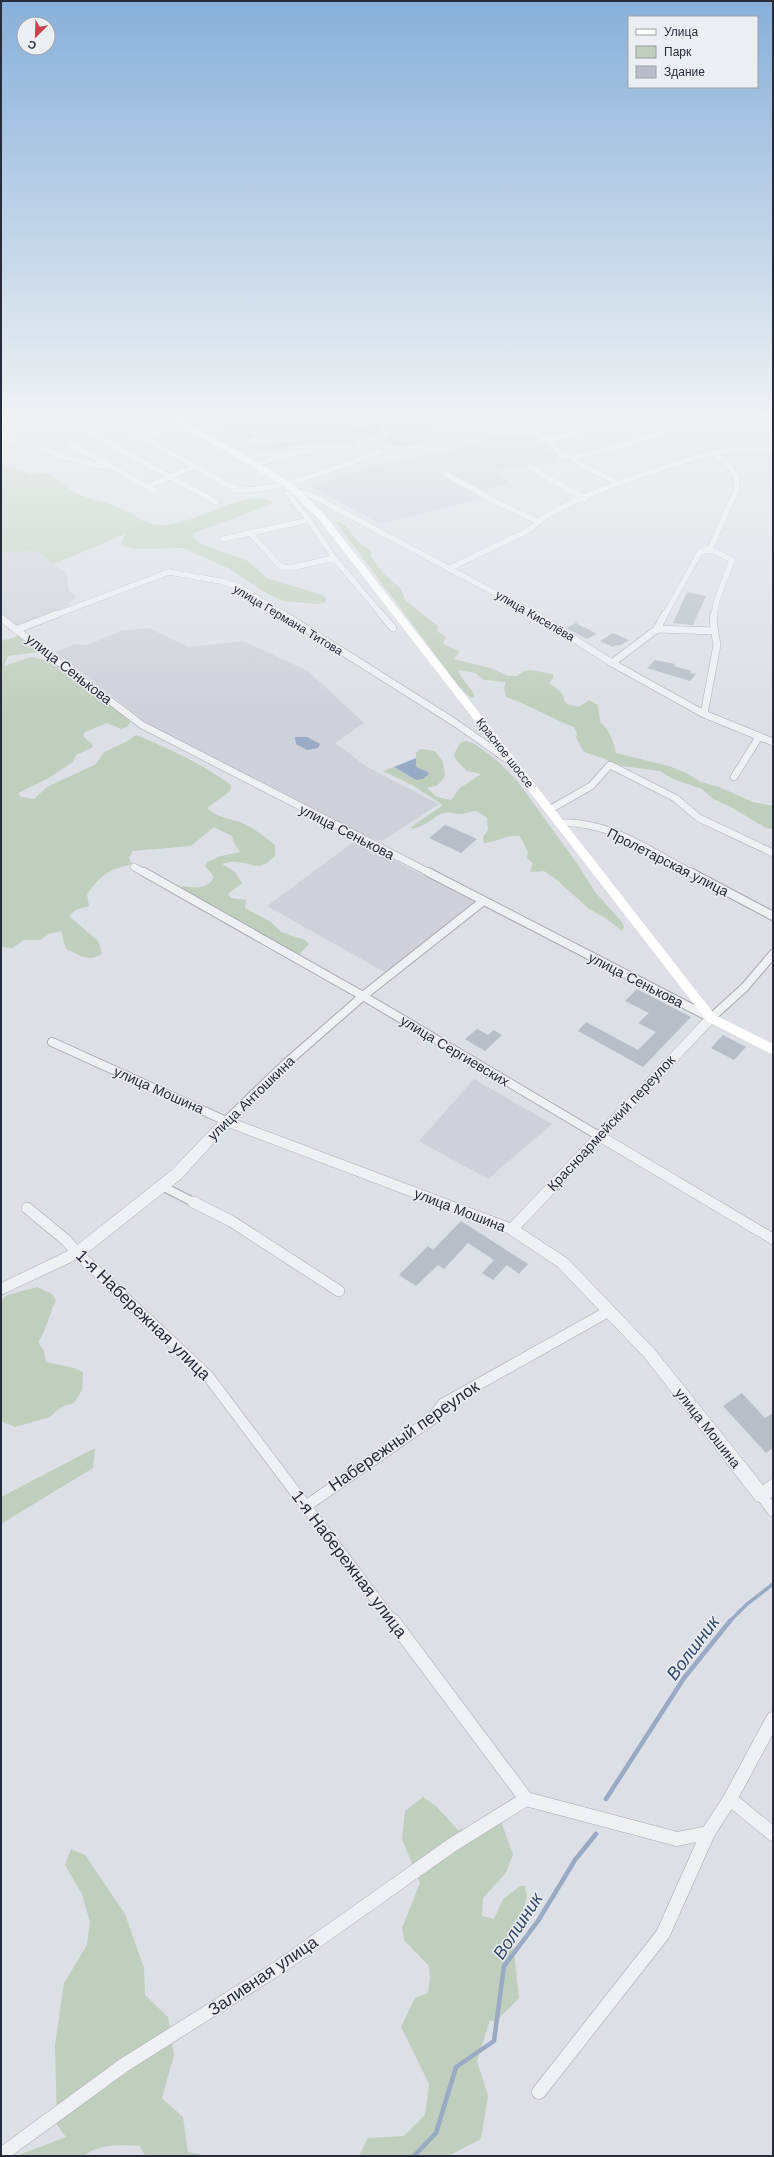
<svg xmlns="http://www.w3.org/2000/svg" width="774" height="2157" font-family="Helvetica,sans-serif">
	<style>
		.built { fill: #ced1da }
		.green { fill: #c0cebd }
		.water { fill: #98aac4 }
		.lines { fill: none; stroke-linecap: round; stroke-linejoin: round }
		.stream-far1 { stroke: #98aac4; stroke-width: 3.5 }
		.stream { stroke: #98aac4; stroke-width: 4.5 }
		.building { fill: #b9bdc7 }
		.minor-far4-casing { stroke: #a6a9b2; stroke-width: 6 }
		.minor-far3-casing { stroke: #a6a9b2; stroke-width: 8 }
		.minor-far2-casing { stroke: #a6a9b2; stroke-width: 10 }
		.minor-far1-casing { stroke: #a6a9b2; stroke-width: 12 }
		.minor-casing { stroke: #a6a9b2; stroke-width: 15 }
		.tertiary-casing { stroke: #a6a9b2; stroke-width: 1 }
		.minor-far4 { stroke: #eef0f4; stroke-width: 5.5 }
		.minor-far3 { stroke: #eef0f4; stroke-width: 7 }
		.minor-far2 { stroke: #eef0f4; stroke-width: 8 }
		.minor-far1 { stroke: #eef0f4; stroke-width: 11 }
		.minor { stroke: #eef0f4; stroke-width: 14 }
		.tertiary { fill: #eef0f4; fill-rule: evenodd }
		.secondary { fill: #fff; fill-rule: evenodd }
		.labels { text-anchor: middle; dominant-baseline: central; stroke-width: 3; stroke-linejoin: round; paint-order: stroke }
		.far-street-label { font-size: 12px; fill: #272c3a; stroke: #ebeef3 }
		.street-label { font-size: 14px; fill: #272c3a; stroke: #ebeef3 }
		.near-street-label { font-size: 17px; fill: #272c3a; stroke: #ebeef3 }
		.near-water-label { font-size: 18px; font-style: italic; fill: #34486b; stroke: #ebeef3 }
	</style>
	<rect width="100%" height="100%" fill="#dcdfe5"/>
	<path class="built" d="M522,433L543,444L559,461L493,471L509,483L479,492L488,497L381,524L311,487L369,467L453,449L499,435Z
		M35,551L67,573L68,589L76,597L62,611L19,627L1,613V553Z
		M149,628L188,647L243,641L308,671L364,723L335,743L367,767L439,804L382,841L370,838L152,727L56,652L75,644L88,645L120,631Z
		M356,840L476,903L388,974L267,906Z
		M474,1079L552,1124L488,1179L419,1141Z"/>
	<path class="green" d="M284,412H334L362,433L364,432L360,429L375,423L384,435L358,438L353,444L343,445L315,443L262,452L247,444L299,441L288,437V434L286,433L261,430L251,433L259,437L242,441L219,427Z
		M436,412H628C608,422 586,411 567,414V419C547,418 528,421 508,420L505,415L445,421L436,424L432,428L435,436C422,448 399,448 383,444L382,440L387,436L381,417C403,410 411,430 436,412Z
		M638,412H676L681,417L665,421Z
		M1,465L34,475C50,467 61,485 74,492C87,499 103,501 117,507C130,511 139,521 153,524C190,532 240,486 273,502L272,504L202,530L193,534V538L203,545L248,561L267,578L322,595L326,598L325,602L319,604L282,601L266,593L230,569L183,548L135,549L123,546L121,543L125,534L54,564L35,551L1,553Z
		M335,521L344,524L360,544L371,550V556L384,574L400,588L406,601L438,626L437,631L446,637L443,644L460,651L454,659L490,668L508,676H517L524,671L531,670L553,674L554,677L549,683C556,688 564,692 564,700L567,704L579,707L589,700L598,705L600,722C610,730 613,741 616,753L669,766L686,773L701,782L719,787L753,802L773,806V829L766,828L729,806L713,799L702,789L673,779L660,771L615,765L605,759L584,752L576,738L577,733L574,727C551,718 530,705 506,697L504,688L506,682L484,680L475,673L459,670L458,672L474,694V697L471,698L454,682L448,672Z
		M19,636C27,639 32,647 40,652L8,656L4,666L31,657L52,661L91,689L122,713L130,722L128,726L121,729L107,723L85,732L83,736L92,744L93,747L76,755L73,762L47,779L18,793L21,797L34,799L47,787L96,764L104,752L126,742L136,735C169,748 202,764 231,785L230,791L207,808C217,818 231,818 244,824C255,829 265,837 275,845V856C257,874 255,862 234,862C230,861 226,864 222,864L235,872L242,883L228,894L231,898L246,900L245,908L271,922L281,932L305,940L309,944L299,955L182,890V886C195,888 207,890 214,877L205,866L207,862L221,856L240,852L234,843L232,836L214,827L191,846L133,851L129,858L132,864C107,871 103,873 87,894L89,906L75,910L69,916L98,941L102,953C90,964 78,954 66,949L61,931L49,934L40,940H24L12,948L1,947V641Z
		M466,741L475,744L500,763L518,782L578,865L595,892L621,921L624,927L622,931L607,919L589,909L557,880L544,871L530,872L533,863L527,858L528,852L520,836C507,834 496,843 484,843L483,837L488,830L487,818C471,805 474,814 459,814C454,814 448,811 444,813C433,816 422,831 410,828L443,805L414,786L383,771L394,767L416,780L418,768L416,765V753L420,749L435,751L443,762L445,776L438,785L427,788L437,797L451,800L460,788L481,774L467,771L456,760L454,754L460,743Z
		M37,1287L52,1294L56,1300C49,1314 47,1329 38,1342L44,1351L46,1362L74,1368L83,1372L82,1390L74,1403L61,1407L50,1417L15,1427L1,1421V1300L8,1295Z
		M95,1448L93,1468L1,1524V1497Z
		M423,1797L436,1806L458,1830L500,1819L513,1854L506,1873L483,1898L482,1916L494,1919L503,1899L520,1886H525L527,1897L513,1941L519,1998L495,2022L490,2020L477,2061L488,2096L481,2139L448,2156H359L368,2138L404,2136L425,2115L429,2084L401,2027L415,1998L428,1993L430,1978L429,1966L404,1940L402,1928L420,1883L402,1839L405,1811Z
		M71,1849L85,1855L125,1914L144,1968L145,1995L168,2017L174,2055L162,2098L183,2117L188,2152L207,2156H145L140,2146C121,2145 100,2143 84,2156H16L66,2137L57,2125L55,2045L64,1983L87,1945L90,1922L82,1894L65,1865Z"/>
	<path class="water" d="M295,737H307L320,744L318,748L307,750L296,744Z
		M416,758V765L418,768L428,772L429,774L423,779L416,780L394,767Z"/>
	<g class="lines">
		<path class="stream-far1" d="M729,1622L746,1605L773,1584"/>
		<path class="stream" d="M606,1799L684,1678L730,1621
			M414,2156L436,2133L456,2067L494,2041L504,1966L538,1921L575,1860L596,1834"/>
	</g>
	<path class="building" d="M687,592L706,596L693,625L673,623Z
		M576,623L597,634L587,639L566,628Z
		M613,633L629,640L619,646L616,645L613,647L600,641Z
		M655,660L675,664L674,666L692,671L690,673L696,674L690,681L647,668Z
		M445,825L455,829L477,839L461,853L429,838Z
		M637,989L691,1017L643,1067L578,1031L586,1022L638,1050L656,1032L638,1023L649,1013L625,1001Z
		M477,1029L488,1035L494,1030L502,1035L485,1051L465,1039Z
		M723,1035L746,1047L734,1060L711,1048Z
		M461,1221L528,1264L519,1274L507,1265L493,1280L482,1273L494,1260L468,1243L444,1269L438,1265L416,1286L399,1275L428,1246L433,1250Z
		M742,1393L765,1418L773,1413V1448L766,1453L723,1406Z"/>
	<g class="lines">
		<defs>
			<path id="minor-far4" d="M52,412L216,502
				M98,412L237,490C287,490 333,468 380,452
				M338,412L352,421
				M1,413L18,423L17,426L28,432
				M179,422L217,412
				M77,424L106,417
				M1,432L17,426
				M497,434L530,431L548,440L621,420L627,416
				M1,436L14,441
				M143,438L184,425
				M548,440L562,456L573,458L581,465L620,484
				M69,443L155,491
				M36,446L64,457L106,467
				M573,458L620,446L724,412
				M256,465L284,455L310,451
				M530,467L585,499
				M446,474L496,502L537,521
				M147,487L193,467
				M309,520L250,533L281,567L290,568L334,558
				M223,539L250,533
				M710,549L732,560L717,600L714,615
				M450,568L531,529C551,502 687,457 724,451C740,449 757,450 773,450
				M55,615L169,572L220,581L240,587L284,615
				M382,615L334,558L309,520L288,494L296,491L313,496L536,615
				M665,615L700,552L710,549L736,491C740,474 726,460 712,453"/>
			<path id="minor-far3" d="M283,614L454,722L511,762
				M381,614L393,628
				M535,614L612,663L704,714L773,742
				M1,618L142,725L430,873
				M18,629L57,614
				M657,629L714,631
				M612,663L657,629L665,614
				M704,714L717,645L713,621L714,614
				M734,777L759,737
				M549,810L591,786L610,765L675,798L699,818L773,853
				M560,823C608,820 651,852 692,873
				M134,867L145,873"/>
			<path id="minor-far2" d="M144,872L363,996L599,1136
				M428,872L711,1018L745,987L773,954
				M690,872L773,916
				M52,1042L226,1121L284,1065L363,996L482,902
				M162,1186L195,1203"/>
			<path id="minor-far1" d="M193,1202L231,1221L339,1291
				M27,1208L67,1241L77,1253L208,1376L393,1622
				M762,1496L773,1511
				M306,1506L432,1419L443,1404L609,1311"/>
			<path id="minor" d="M393,1621L526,1799L677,1839L708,1833
				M730,1799L773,1834
				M539,2092L663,1934L708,1833L730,1799L773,1719
				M1,2155L124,2065L281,1966L452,1845L526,1799"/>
			<path id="tertiary" d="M711,1014L717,1018L715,1021L608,1135L773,1233V1245L601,1143L521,1228L568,1259L655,1350L763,1485L773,1478V1496L762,1503L756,1501L645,1358L558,1267L507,1233L228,1127L182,1178L82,1257L1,1295V1283L72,1249L172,1170L222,1118L226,1116L510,1223L707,1015Z"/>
		</defs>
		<use href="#minor-far4" class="minor-far4-casing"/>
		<use href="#minor-far3" class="minor-far3-casing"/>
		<use href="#minor-far2" class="minor-far2-casing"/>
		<use href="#minor-far1" class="minor-far1-casing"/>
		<use href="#minor" class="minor-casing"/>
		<use href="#tertiary" class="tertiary-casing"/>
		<use href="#minor-far4" class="minor-far4"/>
		<use href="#minor-far3" class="minor-far3"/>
		<use href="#minor-far2" class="minor-far2"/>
		<use href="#minor-far1" class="minor-far1"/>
		<use href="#minor" class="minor"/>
		<use href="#tertiary" class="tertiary"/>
		<path class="secondary" d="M157,412H165L259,463L295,486L324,514L715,1015L773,1044V1055L707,1021L318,518L289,490L253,467Z"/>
	</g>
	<linearGradient id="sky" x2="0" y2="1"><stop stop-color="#88b0da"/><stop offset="0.58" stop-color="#eff1f3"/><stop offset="1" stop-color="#eff1f3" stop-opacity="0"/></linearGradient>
	<rect width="774" height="714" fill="url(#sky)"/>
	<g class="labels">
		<g class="far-street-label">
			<text transform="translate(535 616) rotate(30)">улица Киселёва</text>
			<text transform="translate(288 620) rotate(31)">улица Германа Титова</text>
			<text transform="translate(505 753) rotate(52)">Красное шоссе</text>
		</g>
		<g class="street-label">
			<text transform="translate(69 669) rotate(38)">улица Сенькова</text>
			<text transform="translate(347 832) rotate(27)">улица Сенькова</text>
			<text transform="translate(668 862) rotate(27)">Пролетарская улица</text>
			<text transform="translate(636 980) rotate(27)">улица Сенькова</text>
			<text transform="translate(455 1051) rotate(31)">улица Сергиевских</text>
			<text transform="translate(159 1090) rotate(24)">улица Мошина</text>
			<text transform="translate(251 1098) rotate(-44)">улица Антошкина</text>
			<text transform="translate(611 1123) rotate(-47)">Красноармейский переулок</text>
			<text transform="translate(460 1210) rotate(21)">улица Мошина</text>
			<text transform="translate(708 1428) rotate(52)">улица Мошина</text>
		</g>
		<g class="near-street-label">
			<text transform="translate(143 1315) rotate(44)">1-я Набережная улица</text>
			<text transform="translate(404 1436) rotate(-35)">Набережный переулок</text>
			<text transform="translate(349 1564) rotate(53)">1-я Набережная улица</text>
			<text transform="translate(263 1976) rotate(-34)">Заливная улица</text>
		</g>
		<g class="near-water-label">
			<text transform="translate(693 1648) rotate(-53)">Волшник</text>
			<text transform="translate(518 1926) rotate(-57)">Волшник</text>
		</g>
	</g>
	<rect width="774" height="2157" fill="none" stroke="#272c3a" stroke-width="4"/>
	<rect x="628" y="16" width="130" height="72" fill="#ebeef3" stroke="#9da0a9"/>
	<rect x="636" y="29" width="20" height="6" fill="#ffffff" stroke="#9da0a9"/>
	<text x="664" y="36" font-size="12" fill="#272c3a">Улица</text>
	<rect x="636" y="46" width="20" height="12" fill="#c0cebd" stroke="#9da0a9"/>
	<text x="664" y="56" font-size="12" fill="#272c3a">Парк</text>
	<rect x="636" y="66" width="20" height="12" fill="#b9bdc7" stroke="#9da0a9"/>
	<text x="664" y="76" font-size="12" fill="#272c3a">Здание</text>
	<g transform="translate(36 36) rotate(203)"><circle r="19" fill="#ebeef3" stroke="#9da0a9"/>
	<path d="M0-3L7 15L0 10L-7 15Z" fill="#c5464e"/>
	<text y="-6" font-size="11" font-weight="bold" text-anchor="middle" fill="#272c3a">С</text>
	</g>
</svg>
